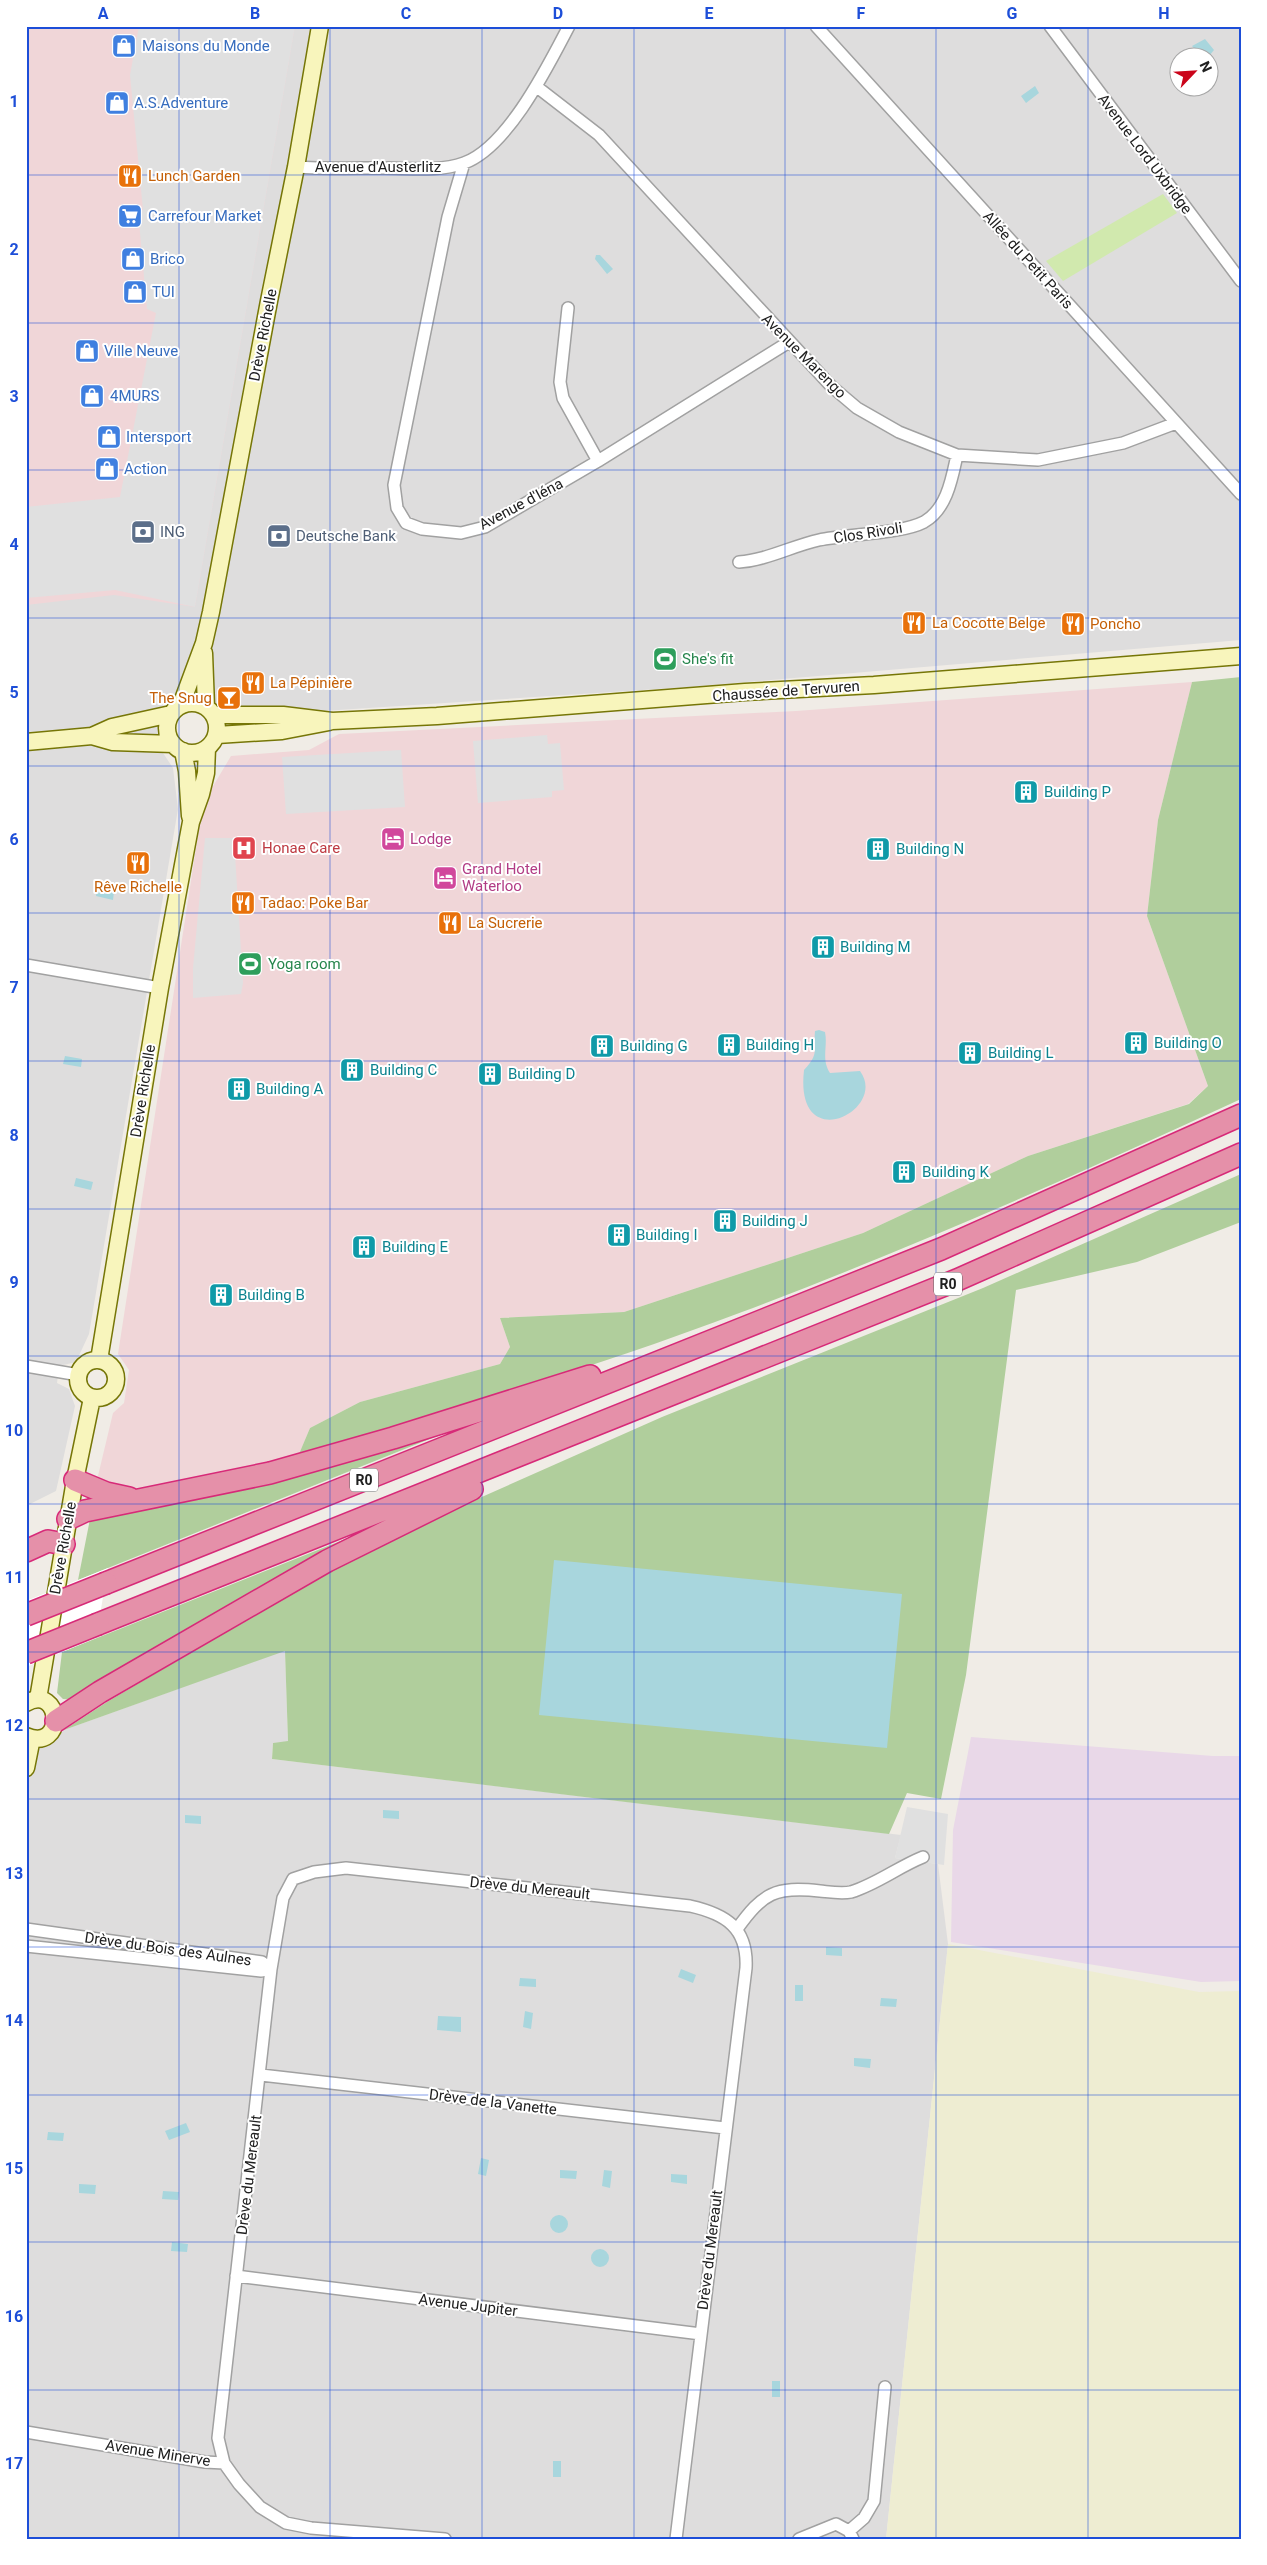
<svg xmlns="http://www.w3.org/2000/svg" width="1267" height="2565" font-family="Roboto,sans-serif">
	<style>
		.residential { fill: #dedddd; fill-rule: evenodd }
		.commercial { fill: #f0d6d8 }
		.industrial { fill: #e9d8e8 }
		.farmland { fill: #eeedd2 }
		.grass { fill: #d1e9ae }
		.forest { fill: #b0ce9c }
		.parking { fill: #e0e0e0 }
		.water { fill: #a8d6dd }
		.pier { fill: #fff }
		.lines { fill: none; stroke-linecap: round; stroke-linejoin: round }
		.street-casing { stroke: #a1a1a1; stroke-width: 14 }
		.secondary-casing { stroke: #767607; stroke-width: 19 }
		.highway-casing { stroke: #d72a78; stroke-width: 24 }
		.street { stroke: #fff; stroke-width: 11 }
		.secondary { stroke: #f8f5bc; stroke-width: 16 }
		.highway { stroke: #e590a9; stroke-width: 21 }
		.highway-bridge-casing { stroke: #d72a78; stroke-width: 24; stroke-linecap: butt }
		.highway-bridge { stroke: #e590a9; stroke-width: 21 }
		.grid { fill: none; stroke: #1d4ed8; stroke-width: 1; stroke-opacity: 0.55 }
		.labels { text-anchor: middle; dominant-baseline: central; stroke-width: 4; stroke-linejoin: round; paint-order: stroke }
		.shield { fill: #fff; stroke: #636363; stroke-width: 1 }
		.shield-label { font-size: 14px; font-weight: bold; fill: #202020 }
		.shop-label { font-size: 15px; fill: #366cbe; stroke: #fff; text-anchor: start }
		.street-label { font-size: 15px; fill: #202020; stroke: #fff }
		.food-label { font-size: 15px; fill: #c56008; stroke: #fff; text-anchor: start }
		.service-label { font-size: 15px; fill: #4e5e75; stroke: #fff; text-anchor: start }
		.leisure-label { font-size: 15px; fill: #27864d; stroke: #fff; text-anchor: start }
		.culture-label { font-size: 15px; fill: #0d838f; stroke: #fff; text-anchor: start }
		.hotel-label { font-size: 15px; fill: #b23c85; stroke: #fff; text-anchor: start }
		.health-label { font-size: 15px; fill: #be3a42; stroke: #fff; text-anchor: start }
		.neatline { fill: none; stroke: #1d4ed8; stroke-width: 2 }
		.grid-label { font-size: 16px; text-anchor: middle; font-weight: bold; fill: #1d4ed8 }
	</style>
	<rect width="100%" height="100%" fill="#f0ece6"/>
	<path class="residential" d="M26,26H1241V640L688,687L323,711L225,710L216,707L208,697L174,699L159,708L157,744L173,768L178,809L89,1334L76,1362L59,1366L57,1383L69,1389L75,1406L56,1491L26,1506ZM1180,58H1210V88H1180Z
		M285,1650L288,1742L273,1743L272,1759L901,1835L895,1858L938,1864L948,1944L886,2539H26V1749L47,1747L64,1730Z"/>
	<path class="commercial" d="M26,26H295L195,607L114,595L26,605Z
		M1192,682L1158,820L1147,916L1208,1086L1188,1104L1028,1156L863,1233L624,1312L500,1318L510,1347L500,1364L360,1402L310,1428L299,1454L215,1476L157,1487L124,1489L97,1480L113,1413L124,1403L129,1370L118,1354L203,803L231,756L309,750L339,734L796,711Z"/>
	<path class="industrial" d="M971,1737L1213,1756H1241V1981L1201,1982L951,1942L953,1830Z"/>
	<path class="farmland" d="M948,1944L1199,1992L1241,1991V2539H886Z"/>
	<path class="grass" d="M1163,194L1177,213L1063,281L1046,261Z"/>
	<path class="forest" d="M1241,677V1099C1077,1175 912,1248 742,1312C597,1367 448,1411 299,1454L310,1428L360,1402L500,1364L510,1347L500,1318L624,1312L863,1233L1028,1156L1189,1104L1208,1086L1147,916L1158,820L1192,682Z
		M1241,1174V1222L1137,1262L1016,1290L966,1675L941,1799L907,1793L889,1834L272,1759L273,1743L288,1741L285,1651L64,1730L107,1702L309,1583L423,1523L662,1417L983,1288Z
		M462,1426L78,1580L91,1514Z
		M388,1522L75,1700L63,1699L57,1693L62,1652Z"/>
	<path class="parking" d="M139,26H295L195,607L115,590L26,598V507L120,497L156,313L147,309L138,211L143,210L130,75Z
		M547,735L548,744L560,743L564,790L552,791V797L478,803L473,741Z
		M401,750L405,807L286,814L282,757Z
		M205,838H234L243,983L241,994L193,998V968Z
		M907,1807L948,1814L944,1865L895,1858Z"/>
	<path class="water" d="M1205,39L1214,50L1209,56L1202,57L1192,46Z
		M1035,86L1039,93L1026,103L1021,96Z
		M596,255H600L613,269L607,274L595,259Z
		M97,889L114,892L113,900L96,896Z
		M819,1030L825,1032C828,1047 821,1059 830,1073L860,1071C889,1110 794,1158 804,1070C820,1053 813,1051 815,1031Z
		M65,1056L82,1059L81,1067L63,1064Z
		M76,1178L93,1182L91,1190L74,1186Z
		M554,1560L902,1594L887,1748L539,1715Z
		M383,1810L399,1811V1819L383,1818Z
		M185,1815L201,1816V1824L185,1823Z
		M826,1947L842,1948V1956L826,1955Z
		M681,1969L696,1975L693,1983L678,1977Z
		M520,1978L536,1979V1987L519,1986Z
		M795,1985H803V2001H795Z
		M881,1998L897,1999L896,2007L880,2006Z
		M525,2011L533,2013L531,2029L523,2027Z
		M438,2016L461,2017V2032L437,2030Z
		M854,2058L871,2059L870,2068L854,2066Z
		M186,2123L190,2132L169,2140L165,2131Z
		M48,2132L64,2133L63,2141L47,2140Z
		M481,2158L489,2160L486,2176L478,2174Z
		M560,2170L577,2171L576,2179L560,2178Z
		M604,2170L612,2171L610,2188L602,2186Z
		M671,2174L687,2175V2184L671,2182Z
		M79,2184L96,2185L95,2194L79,2193Z
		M163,2191L179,2192L178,2200L162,2199Z
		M550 2224a9 9 0 1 1 18 0a9 9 0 1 1-18 0Z
		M172,2242L188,2244L187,2252L171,2251Z
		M591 2258a9 9 0 1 1 18 0a9 9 0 1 1-18 0Z
		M772,2381H780V2397H772Z
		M553,2461H561V2477H553Z"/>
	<path class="pier" d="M108,1568L96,1638L26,1667V1601Z"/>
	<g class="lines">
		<defs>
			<path id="street" d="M816,26L1241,494
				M1050,26L1241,281
				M537,87L599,135L831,386L857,408L899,432L957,455L1038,460L1123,443L1176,423
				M464,163L448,217L394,485L397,508L406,523L422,529L461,533L485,527L598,461L789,342
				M296,167C325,169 355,168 384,168C409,168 439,172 464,163C508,147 548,66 569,26
				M568,308L560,382L563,398L598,461
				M739,562C767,560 792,546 819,540C847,534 901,534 924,522C947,509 952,478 957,455
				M26,965L160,988
				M26,1366L79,1375
				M26,1929L262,1962L271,1969
				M737,1929C763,1893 775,1886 820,1891C830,1892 841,1894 851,1892C877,1884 898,1867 923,1857
				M26,1946L261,1971L271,1969
				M261,2075L725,2128
				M236,2276L701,2334
				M26,2432L205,2462L224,2463
				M849,2531L864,2518L874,2501L885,2387
				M445,2539L311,2528L286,2523L260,2507L239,2484L224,2463L218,2438L271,1969L283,1898L293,1879L314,1872L346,1868L690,1906C726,1914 748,1928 746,1968L676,2539
				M799,2539L836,2524L849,2531L853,2539"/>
			<path id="secondary" d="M204,653L206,706
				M167 728a25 25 0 1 1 50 0a25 25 0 1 1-50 0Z
				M181,705L204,643L211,612L269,301L296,167L320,26
				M215,715H283L332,721L437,716L745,692L874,685L1241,656
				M217,735L282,731L329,722
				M92,736L113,742L173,744
				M26,742L92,736L112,727L171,714
				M183,751L187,771L190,816
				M99,1360L160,988L191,822L201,794L206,773L207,748
				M78 1379a19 19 0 1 1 38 0a19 19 0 1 1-38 0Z
				M38,1699L75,1480L92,1398
				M26,1703C62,1683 66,1753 26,1736
				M26,1768L32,1738"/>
			<path id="highway" d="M75,1480L106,1493L129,1498
				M68,1519L85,1511L270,1473L393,1438L590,1376
				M26,1551L48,1541L64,1544
				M106,1583L941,1249L1241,1115
				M98,1624L957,1280L1241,1154
				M56,1721L100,1692L327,1561L472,1489"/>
		</defs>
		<use href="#street" class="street-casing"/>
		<use href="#secondary" class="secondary-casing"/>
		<use href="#highway" class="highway-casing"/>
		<use href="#street" class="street"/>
		<use href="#secondary" class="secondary"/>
		<use href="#highway" class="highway"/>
		<defs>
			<path id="highway-bridge" d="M26,1615L106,1583
				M26,1653L98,1624"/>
		</defs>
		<use href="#highway-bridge" class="highway-bridge-casing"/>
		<use href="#highway-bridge" class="highway-bridge"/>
	</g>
	<path class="grid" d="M179,26V2539M330,26V2539M482,26V2539M634,26V2539M785,26V2539M936,26V2539M1088,26V2539M26,175H1241M26,323H1241M26,470H1241M26,618H1241M26,766H1241M26,913H1241M26,1061H1241M26,1209H1241M26,1356H1241M26,1504H1241M26,1652H1241M26,1799H1241M26,1947H1241M26,2095H1241M26,2242H1241M26,2390H1241"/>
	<defs>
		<symbol id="shop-square" viewBox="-11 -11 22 22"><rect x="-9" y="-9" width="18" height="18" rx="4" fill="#3f7fe0" stroke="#fff"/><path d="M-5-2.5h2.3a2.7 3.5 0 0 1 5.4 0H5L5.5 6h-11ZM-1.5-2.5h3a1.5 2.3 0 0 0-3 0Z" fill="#fff"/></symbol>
		<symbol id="restaurant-square" viewBox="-11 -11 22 22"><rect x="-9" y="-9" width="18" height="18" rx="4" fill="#e8710a" stroke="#fff"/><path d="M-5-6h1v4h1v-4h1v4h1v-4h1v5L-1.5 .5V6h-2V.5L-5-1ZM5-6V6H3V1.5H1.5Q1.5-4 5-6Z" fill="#fff"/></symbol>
		<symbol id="supermarket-square" viewBox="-11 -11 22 22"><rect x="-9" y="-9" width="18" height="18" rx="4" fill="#3f7fe0" stroke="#fff"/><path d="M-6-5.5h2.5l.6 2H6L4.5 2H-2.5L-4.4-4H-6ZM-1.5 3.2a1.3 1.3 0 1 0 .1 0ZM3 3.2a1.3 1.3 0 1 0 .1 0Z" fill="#fff"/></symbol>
		<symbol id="bank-square" viewBox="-11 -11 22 22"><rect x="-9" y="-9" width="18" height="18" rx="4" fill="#5c6f8a" stroke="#fff"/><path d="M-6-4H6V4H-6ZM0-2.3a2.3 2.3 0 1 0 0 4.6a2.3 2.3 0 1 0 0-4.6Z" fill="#fff"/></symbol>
		<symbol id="stadium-square" viewBox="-11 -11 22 22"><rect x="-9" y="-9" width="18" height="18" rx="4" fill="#2e9e5b" stroke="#fff"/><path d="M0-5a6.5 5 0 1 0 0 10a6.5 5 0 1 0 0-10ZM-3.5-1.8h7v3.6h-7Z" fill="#fff"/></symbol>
		<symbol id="bar-square" viewBox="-11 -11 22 22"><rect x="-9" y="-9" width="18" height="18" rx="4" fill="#e8710a" stroke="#fff"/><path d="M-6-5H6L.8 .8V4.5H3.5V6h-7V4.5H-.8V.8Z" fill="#fff"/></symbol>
		<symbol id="building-square" viewBox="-11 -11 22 22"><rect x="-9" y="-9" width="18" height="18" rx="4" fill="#0f9aa8" stroke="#fff"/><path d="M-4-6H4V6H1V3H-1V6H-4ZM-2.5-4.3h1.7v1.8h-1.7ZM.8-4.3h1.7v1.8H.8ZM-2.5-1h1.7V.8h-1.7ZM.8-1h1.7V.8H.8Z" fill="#fff"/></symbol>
		<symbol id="hotel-square" viewBox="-11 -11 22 22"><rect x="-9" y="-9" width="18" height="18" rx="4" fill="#d1479c" stroke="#fff"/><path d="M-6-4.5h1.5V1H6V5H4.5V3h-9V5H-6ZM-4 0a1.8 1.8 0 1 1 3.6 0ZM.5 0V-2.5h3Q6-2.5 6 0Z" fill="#fff"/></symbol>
		<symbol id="hospital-square" viewBox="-11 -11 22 22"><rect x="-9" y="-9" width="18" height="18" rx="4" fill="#e0444e" stroke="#fff"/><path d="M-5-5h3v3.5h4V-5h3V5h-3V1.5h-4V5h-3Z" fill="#fff"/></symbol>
	</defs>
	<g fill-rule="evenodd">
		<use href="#shop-square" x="110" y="32" width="28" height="28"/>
		<use href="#shop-square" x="103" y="89" width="28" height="28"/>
		<use href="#restaurant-square" x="116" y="162" width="28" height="28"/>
		<use href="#supermarket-square" x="116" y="202" width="28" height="28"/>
		<use href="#shop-square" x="119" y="245" width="28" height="28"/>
		<use href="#shop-square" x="121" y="278" width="28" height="28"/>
		<use href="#shop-square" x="73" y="337" width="28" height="28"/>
		<use href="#shop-square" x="78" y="382" width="28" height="28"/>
		<use href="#shop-square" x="95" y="423" width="28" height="28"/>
		<use href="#shop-square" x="93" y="455" width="28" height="28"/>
		<use href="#bank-square" x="129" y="518" width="28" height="28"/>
		<use href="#bank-square" x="265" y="522" width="28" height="28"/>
		<use href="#restaurant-square" x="900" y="609" width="28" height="28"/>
		<use href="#restaurant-square" x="1059" y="610" width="28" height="28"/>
		<use href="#stadium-square" x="651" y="645" width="28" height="28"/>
		<use href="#restaurant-square" x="239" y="669" width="28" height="28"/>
		<use href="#bar-square" x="215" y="684" width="28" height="28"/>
		<use href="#building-square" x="1012" y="778" width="28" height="28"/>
		<use href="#hotel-square" x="379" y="825" width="28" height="28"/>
		<use href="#hospital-square" x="230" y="834" width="28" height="28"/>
		<use href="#building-square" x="864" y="835" width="28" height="28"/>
		<use href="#restaurant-square" x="124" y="849" width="28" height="28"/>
		<use href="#hotel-square" x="431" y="864" width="28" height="28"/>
		<use href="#restaurant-square" x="229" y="889" width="28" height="28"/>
		<use href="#restaurant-square" x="436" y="909" width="28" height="28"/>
		<use href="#building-square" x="809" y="933" width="28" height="28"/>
		<use href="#stadium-square" x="236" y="950" width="28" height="28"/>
		<use href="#building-square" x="1122" y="1029" width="28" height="28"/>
		<use href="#building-square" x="715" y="1031" width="28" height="28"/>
		<use href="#building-square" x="588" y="1032" width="28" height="28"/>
		<use href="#building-square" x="956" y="1039" width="28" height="28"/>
		<use href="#building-square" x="338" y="1056" width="28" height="28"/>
		<use href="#building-square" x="476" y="1060" width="28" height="28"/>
		<use href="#building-square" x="225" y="1075" width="28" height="28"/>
		<use href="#building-square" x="890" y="1158" width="28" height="28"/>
		<use href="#building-square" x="711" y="1207" width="28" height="28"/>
		<use href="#building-square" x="605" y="1221" width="28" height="28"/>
		<use href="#building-square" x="350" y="1233" width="28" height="28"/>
		<use href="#building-square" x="207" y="1281" width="28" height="28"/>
	</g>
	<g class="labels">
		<g class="shield">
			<rect x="934" y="1272.5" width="28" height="23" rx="4"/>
			<rect x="350" y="1468.5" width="28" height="23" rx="4"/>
		</g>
		<g class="shield-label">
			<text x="948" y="1284">R0</text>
			<text x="364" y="1480">R0</text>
		</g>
		<g class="shop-label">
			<text x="142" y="46">Maisons du Monde</text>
			<text x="134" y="103">A.S.Adventure</text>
			<text x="148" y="216">Carrefour Market</text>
			<text x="150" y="259">Brico</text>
			<text x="152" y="292">TUI</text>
			<text x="104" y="351">Ville Neuve</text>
			<text x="110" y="396">4MURS</text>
			<text x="126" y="437">Intersport</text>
			<text x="124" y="469">Action</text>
		</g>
		<g class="street-label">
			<text transform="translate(1145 154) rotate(53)">Avenue Lord Uxbridge</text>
			<text x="378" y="167">Avenue d'Austerlitz</text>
			<text transform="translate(1028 260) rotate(48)">Allée du Petit Paris</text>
			<text transform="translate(263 335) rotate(-79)">Drève Richelle</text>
			<text transform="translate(804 356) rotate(45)">Avenue Marengo</text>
			<text transform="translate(521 504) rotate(-28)">Avenue d'Iéna</text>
			<text transform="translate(868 533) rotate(-9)">Clos Rivoli</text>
			<text transform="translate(786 691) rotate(-4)">Chaussée de Tervuren</text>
			<text transform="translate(143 1091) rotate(-81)">Drève Richelle</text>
			<text transform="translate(63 1548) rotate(-80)">Drève Richelle</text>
			<text transform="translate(530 1888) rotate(6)">Drève du Mereault</text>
			<text transform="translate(168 1949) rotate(8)">Drève du Bois des Aulnes</text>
			<text transform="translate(493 2102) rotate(7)">Drève de la Vanette</text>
			<text transform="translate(249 2175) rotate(-83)">Drève du Mereault</text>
			<text transform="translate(710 2250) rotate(-83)">Drève du Mereault</text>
			<text transform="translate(468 2305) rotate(7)">Avenue Jupiter</text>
			<text transform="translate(158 2453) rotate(9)">Avenue Minerve</text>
		</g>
		<g class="food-label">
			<text x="148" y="176">Lunch Garden</text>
			<text x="932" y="623">La Cocotte Belge</text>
			<text x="1090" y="624">Poncho</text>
			<text x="270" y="683">La Pépinière</text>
			<text x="212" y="698" text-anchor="end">The Snug</text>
			<text x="138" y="887" text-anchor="middle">Rêve Richelle</text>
			<text x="260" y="903">Tadao: Poke Bar</text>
			<text x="468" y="923">La Sucrerie</text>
		</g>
		<g class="service-label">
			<text x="160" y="532">ING</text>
			<text x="296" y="536">Deutsche Bank</text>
		</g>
		<g class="leisure-label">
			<text x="682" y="659">She's fit</text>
			<text x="268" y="964">Yoga room</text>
		</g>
		<g class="culture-label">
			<text x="1044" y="792">Building P</text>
			<text x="896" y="849">Building N</text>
			<text x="840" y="947">Building M</text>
			<text x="1154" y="1043">Building O</text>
			<text x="746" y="1045">Building H</text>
			<text x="620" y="1046">Building G</text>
			<text x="988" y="1053">Building L</text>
			<text x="370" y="1070">Building C</text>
			<text x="508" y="1074">Building D</text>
			<text x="256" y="1089">Building A</text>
			<text x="922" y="1172">Building K</text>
			<text x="742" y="1221">Building J</text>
			<text x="636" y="1235">Building I</text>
			<text x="382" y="1247">Building E</text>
			<text x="238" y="1295">Building B</text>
		</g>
		<g class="hotel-label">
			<text x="410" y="839">Lodge</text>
			<text x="462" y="869">Grand Hotel<tspan x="462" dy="17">Waterloo</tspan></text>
		</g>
		<g class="health-label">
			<text x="262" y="848">Honae Care</text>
		</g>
	</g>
	<rect width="1267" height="2565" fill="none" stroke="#ffffff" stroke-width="55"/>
	<g transform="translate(1194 72) rotate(65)"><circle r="24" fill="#ffffff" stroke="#a6a6a6"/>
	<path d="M0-4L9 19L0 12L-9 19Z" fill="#cb041a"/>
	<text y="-8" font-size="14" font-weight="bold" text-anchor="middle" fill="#202020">N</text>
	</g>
	<rect x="28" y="28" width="1212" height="2510" class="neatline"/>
	<g class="grid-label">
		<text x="103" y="19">A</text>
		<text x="255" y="19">B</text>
		<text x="406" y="19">C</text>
		<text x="558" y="19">D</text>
		<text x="709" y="19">E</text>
		<text x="861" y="19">F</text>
		<text x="1012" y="19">G</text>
		<text x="1164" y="19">H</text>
		<text x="14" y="107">1</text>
		<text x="14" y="255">2</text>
		<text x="14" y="402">3</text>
		<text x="14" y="550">4</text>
		<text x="14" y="698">5</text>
		<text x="14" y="845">6</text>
		<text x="14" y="993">7</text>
		<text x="14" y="1141">8</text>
		<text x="14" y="1288">9</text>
		<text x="14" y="1436">10</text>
		<text x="14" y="1583">11</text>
		<text x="14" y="1731">12</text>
		<text x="14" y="1879">13</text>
		<text x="14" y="2026">14</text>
		<text x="14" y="2174">15</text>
		<text x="14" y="2322">16</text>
		<text x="14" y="2469">17</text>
	</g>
</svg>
